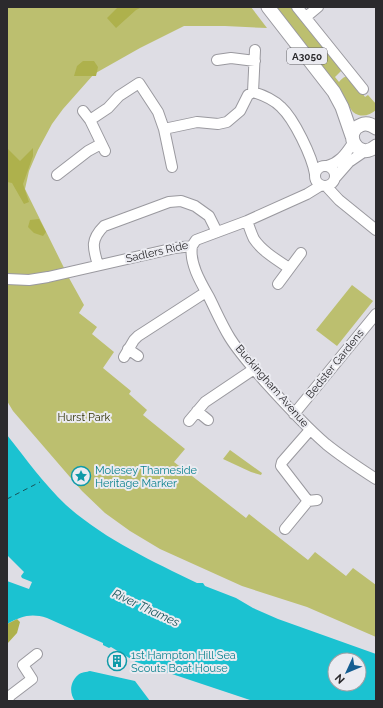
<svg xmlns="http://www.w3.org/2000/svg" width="383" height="708" font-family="Raleway,sans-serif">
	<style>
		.green { fill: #bcbf6f }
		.forest { fill: #aeb14c }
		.water { fill: #1bc2d1; fill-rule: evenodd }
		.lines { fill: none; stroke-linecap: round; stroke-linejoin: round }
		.ferry { stroke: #17555b; stroke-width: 1; stroke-dasharray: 5 4; stroke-linecap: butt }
		.minor-casing { stroke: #9a999f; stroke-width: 12 }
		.major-casing { stroke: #9a999f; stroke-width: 15 }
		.minor { stroke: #fff; stroke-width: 10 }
		.major { stroke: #fff; stroke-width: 13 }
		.labels { text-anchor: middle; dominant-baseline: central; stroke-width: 4; stroke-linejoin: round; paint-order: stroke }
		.shield { fill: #ebebf1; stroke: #656468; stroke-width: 1 }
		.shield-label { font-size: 10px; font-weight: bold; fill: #2b2a2d }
		.street-label { font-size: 11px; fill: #2b2a2d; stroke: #ebebf1 }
		.park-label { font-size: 11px; fill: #323307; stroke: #ebebf1 }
		.culture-label { font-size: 11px; fill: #0d838f; stroke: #ebebf1; text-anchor: start }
		.water-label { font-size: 12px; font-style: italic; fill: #17555b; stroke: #ebebf1 }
	</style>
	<rect width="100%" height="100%" fill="#dedde4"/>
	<path class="green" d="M7,7H251L267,28L225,26H184L140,48L94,74L63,109L52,124L38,150L29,171L25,189L69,278L84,305L79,313L97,327L92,334L114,352L103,368L131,391L129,394L147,410L143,415L185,449L174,462L246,518L249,514L308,560L315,552L346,576L353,568L376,585V637L307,607L242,586L160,549L130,531L105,513L82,491L13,411L7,401Z
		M275,7H293L342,70L335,77L339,82C341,80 344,76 347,77C354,79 361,91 365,97L368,95L376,104V110C369,116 361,118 353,112Z
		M352,285L373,301L337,346L316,330Z
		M230,450L262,473L261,475L251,472L223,459Z"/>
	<path class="forest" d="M118,7H142L136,10L116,28L107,18Z
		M83,61H94L98,67L96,76H74L77,66Z
		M7,148L20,161L33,148V156L23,184L29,202L24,204L12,183L7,182Z
		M39,219L46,232L43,236L34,233L28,227L30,220Z
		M17,619L20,622L17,633L7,644V624Z"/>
	<path class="water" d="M7,435C26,459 44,484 66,505C104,539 152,561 197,583H203L205,586L236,598L253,608L278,619L376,654V701H253L136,662L111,647L109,648L103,645V643L47,618C31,613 22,616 7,624V581L29,589L32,582L22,578L21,576L24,572L8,556L7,557ZM335,660H359V684H335Z
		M90,671L135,681L150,701H75C69,693 70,682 78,675C81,672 87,672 90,671Z"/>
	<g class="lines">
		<path class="ferry" d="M7,499L40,482"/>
		<defs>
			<path id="minor" d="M297,7L363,89
				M306,17L318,7
				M217,60L231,58L255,61
				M253,92L255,50
				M83,111L90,120L105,151
				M90,120L108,108L119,96L139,83L158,112L164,129L172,167
				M164,129L197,122L218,124L227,122L240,111L248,95L253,92C263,95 273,99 281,107C294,119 312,156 315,174
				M315 176a10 10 0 1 1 20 0a10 10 0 1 1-20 0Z
				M327,166C341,162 346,153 353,143
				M57,175L88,151L101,144
				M335,178L349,162L365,151
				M327,187L339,200L376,230
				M247,221C249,226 251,233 254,239C262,251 277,260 289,268
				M192,246C189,263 201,283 209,297C216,311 222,325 230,338C240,354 254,369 266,383C285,404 304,425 326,444C342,457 359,468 376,479
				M98,265C93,248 90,240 104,226L169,202L181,201L195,206L209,216L217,232
				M7,279L29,280L48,277L175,248L192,246L196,240L247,221L307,194L320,186
				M278,284L301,253
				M128,349L138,356
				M124,357L134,340L138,336L206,292
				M197,411L208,420
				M294,414L376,314
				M189,421L205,402L254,369
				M308,501L281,466L282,462L310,430
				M285,529L308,501L317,500
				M7,700L11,695L32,679L23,665L37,654"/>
			<path id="major" d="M268,7L334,92L342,107L352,136
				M376,128C372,125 367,122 361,125C342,132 358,162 376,146"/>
		</defs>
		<use href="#minor" class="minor-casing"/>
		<use href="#major" class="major-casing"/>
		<use href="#minor" class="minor"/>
		<use href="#major" class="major"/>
	</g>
	<defs>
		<symbol id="sight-ring" viewBox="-11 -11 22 22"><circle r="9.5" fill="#ebebf1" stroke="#0f9aa8" stroke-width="1.5"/><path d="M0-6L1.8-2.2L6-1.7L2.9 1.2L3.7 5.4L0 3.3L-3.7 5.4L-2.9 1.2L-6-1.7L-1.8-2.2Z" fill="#0f9aa8"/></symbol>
		<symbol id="building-ring" viewBox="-11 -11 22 22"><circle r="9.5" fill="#ebebf1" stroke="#0f9aa8" stroke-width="1.5"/><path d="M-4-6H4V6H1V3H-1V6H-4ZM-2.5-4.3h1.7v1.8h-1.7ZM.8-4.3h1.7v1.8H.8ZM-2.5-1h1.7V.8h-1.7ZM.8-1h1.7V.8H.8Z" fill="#0f9aa8"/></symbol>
	</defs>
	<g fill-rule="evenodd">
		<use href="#sight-ring" x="70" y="465" width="22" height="22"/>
		<use href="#building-ring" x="106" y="650" width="22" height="22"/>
	</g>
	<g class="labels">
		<rect class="shield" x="287" y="48" width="40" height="16" rx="3"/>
		<g class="shield-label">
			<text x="307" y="56">A3050</text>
		</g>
		<g class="street-label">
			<text transform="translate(157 252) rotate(-13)">Sadlers Ride</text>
			<text transform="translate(335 364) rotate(-51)">Bedster Gardens</text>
			<text transform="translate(272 386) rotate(49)">Buckingham Avenue</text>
		</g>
		<g class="park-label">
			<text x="84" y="417">Hurst Park</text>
		</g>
		<g class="culture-label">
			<text x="95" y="470">Molesey Thameside<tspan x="95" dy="13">Heritage Marker</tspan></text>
			<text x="131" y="655">1st Hampton Hill Sea<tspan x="131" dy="13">Scouts Boat House</tspan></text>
		</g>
		<g class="water-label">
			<text transform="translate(146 608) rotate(25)">River Thames</text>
		</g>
	</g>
	<rect width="383" height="708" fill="none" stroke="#2b2a2d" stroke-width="16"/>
	<g transform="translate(347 672) rotate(226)"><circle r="19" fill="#ebebf1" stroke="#9e9ea3"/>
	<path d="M0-3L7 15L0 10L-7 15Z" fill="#135d91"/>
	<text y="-6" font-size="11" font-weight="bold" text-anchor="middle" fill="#2b2a2d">N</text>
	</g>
</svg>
